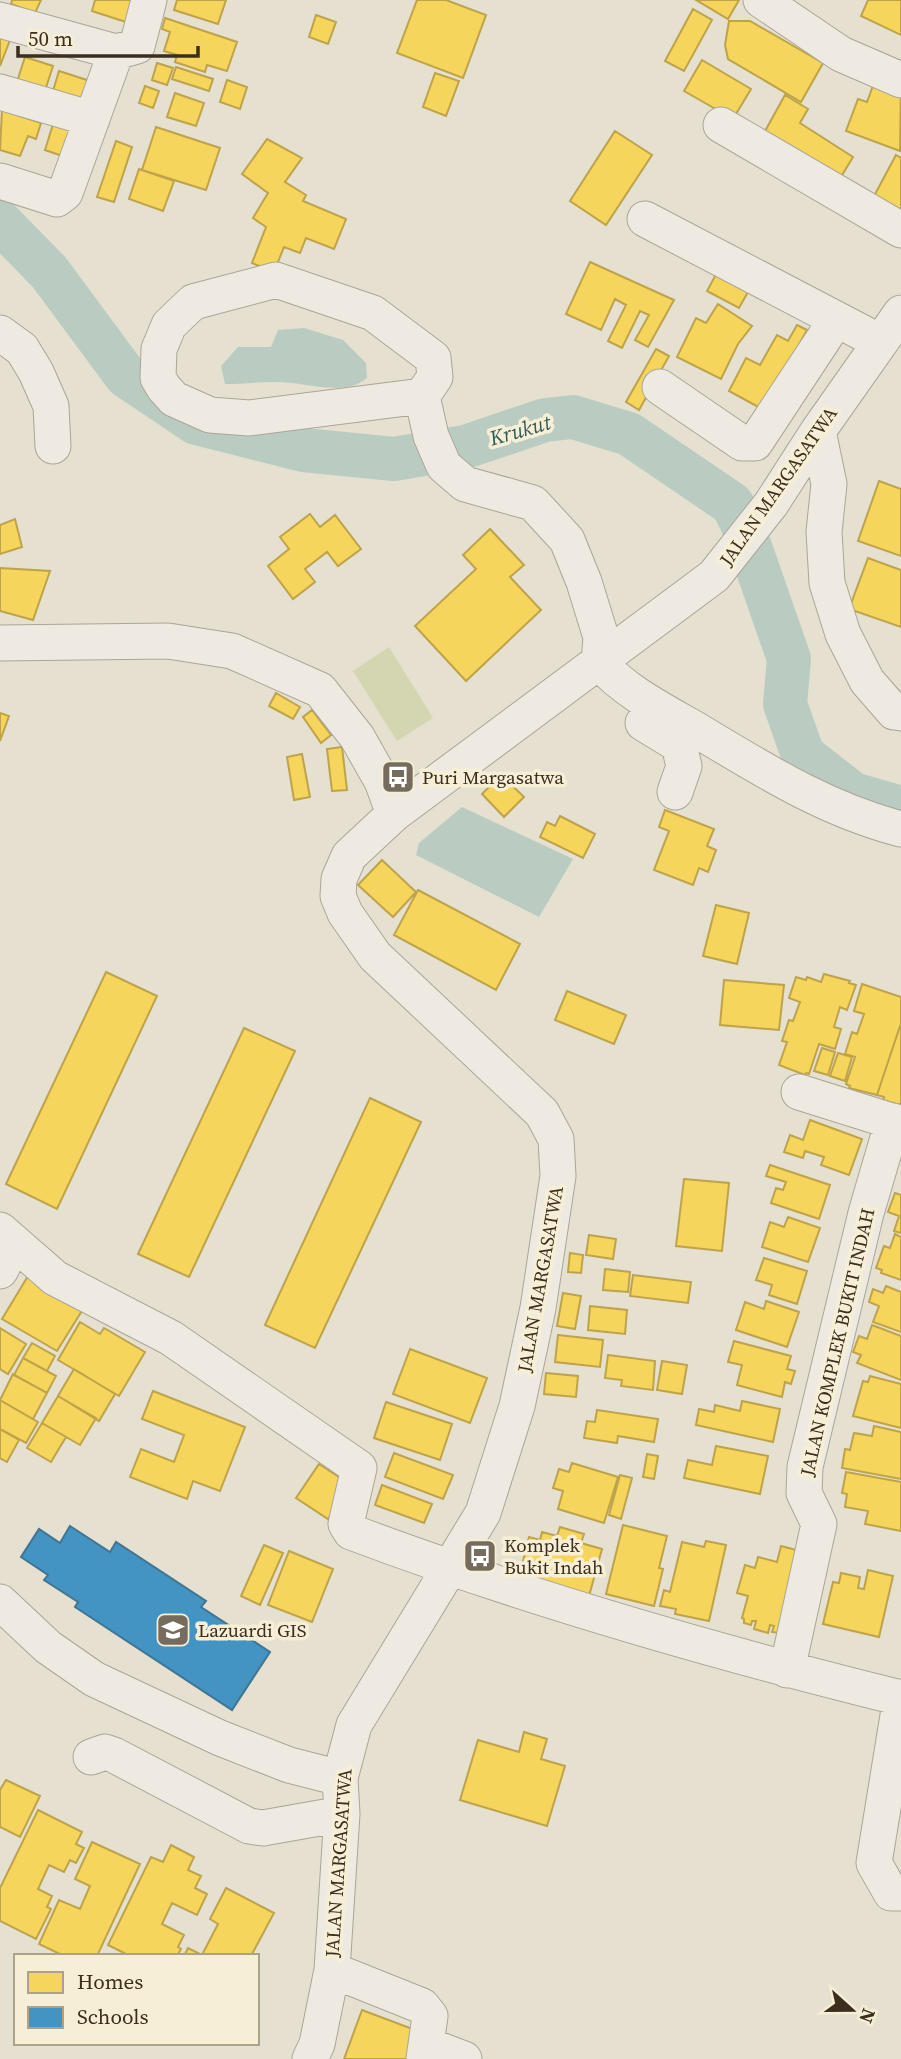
<svg xmlns="http://www.w3.org/2000/svg" width="901" height="2059" font-family="'Source Serif 4',serif">
	<style>
		.green { fill: #d3d6b1 }
		.water { fill: #baccc2 }
		.homes { fill: #f6d55c; stroke: #bea34a; stroke-width: 2 }
		.schools { fill: #4393c3; stroke: #417592; stroke-width: 2 }
		.lines { fill: none; stroke-linecap: round; stroke-linejoin: round }
		.river { stroke: #baccc2; stroke-width: 44 }
		.minor-casing { stroke: #aba598; stroke-width: 37 }
		.minor { stroke: #eeeae1; stroke-width: 35 }
		.labels { text-anchor: middle; dominant-baseline: central; stroke-width: 7; stroke-linejoin: round; paint-order: stroke }
		.street-label { font-size: 19px; fill: #3b2e1f; stroke: #f6efd5 }
		.poi-label { font-size: 19px; fill: #3b2e1f; stroke: #f6efd5; text-anchor: start }
		.water-label { font-size: 21px; font-style: italic; fill: #2e5b5a; stroke: #f6efd5 }
	</style>
	<rect width="100%" height="100%" fill="#e5e0cf"/>
	<path class="green" d="M389,647L433,718L397,741L353,671Z"/>
	<path class="water" d="M304,328L343,340L366,363L367,378C343,398 304,381 275,382C259,382 242,384 225,384L221,366L238,347H271L278,330Z
		M462,807L573,859L539,917L416,855L419,843Z"/>
	<path class="homes" d="M12,0H41L35,13L11,4Z
		M95,0H137L129,23L92,11Z
		M177,0H226L218,24L174,10Z
		M417,0H446L486,15L463,78L397,53Z
		M696,0H739L728,19Z
		M868,0H901V35L861,16Z
		M693,9L712,20L684,71L665,61Z
		M316,15L336,22L328,44L309,37Z
		M165,18L237,42L227,71L207,65L205,72L175,62L177,55L164,51L170,32L162,29Z
		M729,21H750L823,63L801,102L728,59L725,45Z
		M0,36L10,40L0,66Z
		M25,57L53,66L42,100L14,91Z
		M702,60L751,89L733,119L684,91Z
		M157,63L173,68L167,85L152,80Z
		M176,67L213,79L209,91L172,79Z
		M59,71L90,81L82,103L52,94Z
		M435,73L459,81L446,116L423,107Z
		M227,80L247,87L240,109L220,102Z
		M901,82L900,151L846,131L858,99L867,102L874,83Z
		M145,86L159,91L153,108L139,103Z
		M175,93L204,103L196,126L167,117Z
		M785,95L808,109L800,123L853,157L839,180L764,133Z
		M2,110L41,123L36,139L28,136L20,156L0,150Z
		M54,121L85,131L74,160L45,150Z
		M156,127L220,148L206,190L142,170Z
		M615,131L652,155L606,225L570,201Z
		M267,139L302,158L285,182L306,195L303,201L346,219L334,249L306,238L300,253L284,247L274,272L252,263L266,227L253,218L268,193L242,174Z
		M116,141L132,147L114,202L97,197Z
		M896,155L901,158V210L874,196Z
		M139,169L174,181L163,211L129,199Z
		M590,262L674,300L648,347L635,340L649,315L640,311L622,348L608,341L626,305L615,299L601,330L566,314Z
		M720,267L752,285L739,308L707,291Z
		M718,304L752,326L738,344L721,379L677,357L696,318L706,323Z
		M797,325L807,330L764,410L729,391L746,358L760,365L777,335L788,341Z
		M656,349L669,356L639,410L626,402Z
		M879,481L901,489V556L858,541Z
		M310,514L320,527L335,515L361,549L338,566L327,552L305,569L315,582L293,599L268,566L289,549L280,537Z
		M15,519L22,547L0,554V525Z
		M490,529L524,565L510,577L541,610L466,681L415,626L476,569L463,555Z
		M868,558L901,570V627L849,609Z
		M0,568L50,571L33,620L0,611Z
		M276,693L300,707L293,719L269,706Z
		M312,710L331,735L321,743L303,717Z
		M0,713L9,716L0,741Z
		M342,747L347,790L332,791L327,749Z
		M302,754L310,797L294,800L287,757Z
		M501,775L524,797L504,817L482,794Z
		M665,810L714,829L707,846L716,850L708,872L699,868L693,885L654,870L669,831L659,827Z
		M560,816L595,834L583,858L540,837L547,822L555,826Z
		M382,860L416,892L393,917L358,885Z
		M418,890L520,944L496,990L394,935Z
		M716,905L749,913L737,964L703,956Z
		M106,972L157,996L57,1209L6,1184Z
		M824,974L850,981L849,983L856,985L847,1010L840,1007L834,1027L841,1029L835,1049L819,1044L809,1074L806,1073L805,1075L779,1065L787,1042L782,1041L789,1020L793,1021L800,1002L789,998L796,977L806,980L807,977L821,982Z
		M724,980L784,985L779,1030L720,1025Z
		M862,984L901,997V1023L877,1095L849,1088L850,1086L846,1084L855,1057L845,1054L852,1032L857,1034L864,1014L854,1011Z
		M567,991L626,1015L614,1044L555,1020Z
		M901,1023V1103L899,1105L883,1100L884,1097L877,1095Z
		M244,1028L295,1051L189,1277L138,1254Z
		M822,1048L835,1052L828,1075L814,1071Z
		M838,1053L852,1057L845,1081L830,1076Z
		M370,1098L421,1122L315,1348L265,1325Z
		M810,1120L862,1139L849,1175L821,1165L824,1157L805,1151L803,1158L784,1152L790,1135L803,1140Z
		M770,1165L830,1185L819,1219L771,1203L776,1188L783,1190L786,1182L766,1176Z
		M684,1179L729,1183L722,1251L676,1246Z
		M895,1193L901,1195V1233L894,1231L899,1216L888,1212Z
		M788,1217L820,1228L808,1262L762,1247L770,1222L784,1227Z
		M895,1234L901,1237V1280L881,1273L882,1270L876,1268L884,1246L890,1248Z
		M589,1235L616,1239L613,1259L586,1255Z
		M570,1253L583,1255L581,1273L568,1272Z
		M764,1258L807,1271L797,1304L769,1295L772,1285L756,1280Z
		M605,1269L630,1272L628,1292L603,1290Z
		M633,1275L691,1282L688,1303L630,1296Z
		M28,1276L83,1309L57,1351L2,1319Z
		M886,1286L901,1292V1332L873,1322L879,1306L869,1302L873,1289L883,1293Z
		M563,1293L581,1296L575,1329L557,1326Z
		M766,1301L799,1312L787,1347L736,1330L745,1302L764,1309Z
		M590,1306L627,1310L625,1334L588,1330Z
		M80,1322L100,1334L104,1328L145,1352L119,1396L58,1360Z
		M872,1325L901,1336V1380L857,1363L861,1355L853,1352L859,1336L867,1339Z
		M0,1328L26,1344L8,1374L0,1369Z
		M558,1335L603,1340L600,1367L555,1362Z
		M734,1341L791,1356L787,1369L795,1371L791,1384L785,1382L782,1397L737,1385L742,1365L728,1362Z
		M32,1343L55,1356L47,1371L23,1358Z
		M410,1349L487,1378L470,1423L393,1394Z
		M608,1355L655,1361L653,1390L621,1386L622,1380L605,1378Z
		M23,1358L56,1376L47,1393L14,1375Z
		M662,1361L687,1365L682,1394L657,1390Z
		M74,1369L115,1394L99,1421L58,1396Z
		M546,1373L578,1376L576,1397L544,1394Z
		M13,1374L47,1393L33,1419L0,1400Z
		M870,1376L901,1384V1428L853,1416L863,1381L868,1382Z
		M153,1391L245,1427L220,1491L193,1481L187,1499L130,1477L141,1449L174,1462L184,1435L142,1419Z
		M58,1396L96,1418L80,1445L42,1423Z
		M0,1400L38,1422L26,1443L0,1429Z
		M742,1401L780,1409L773,1442L696,1425L699,1409L714,1412L715,1405L740,1411Z
		M386,1402L452,1424L440,1460L374,1438Z
		M597,1410L658,1419L654,1442L618,1436L617,1443L584,1438L587,1421L595,1422Z
		M42,1423L66,1437L51,1462L27,1448Z
		M874,1426L901,1432V1479L842,1468L845,1449L850,1450L854,1433L872,1436Z
		M0,1429L19,1440L7,1462L0,1458Z
		M716,1446L768,1456L760,1494L684,1478L688,1460L712,1465Z
		M394,1453L453,1475L443,1499L385,1477Z
		M647,1454L658,1456L654,1479L643,1477Z
		M572,1463L618,1477L604,1523L558,1509L563,1491L553,1488L559,1469L569,1472Z
		M319,1464L351,1485L328,1519L296,1498Z
		M846,1472L901,1482V1531L865,1524L868,1511L845,1507L847,1494L842,1493Z
		M620,1475L632,1478L621,1519L609,1515Z
		M382,1485L432,1504L424,1523L375,1505Z
		M623,1525L667,1536L659,1568L663,1569L654,1606L606,1594Z
		M560,1527L584,1534L581,1543L602,1549L589,1596L528,1579L531,1568L522,1565L529,1537L540,1540L542,1532L557,1536Z
		M706,1541L726,1545L709,1621L675,1614L676,1609L660,1606L664,1590L670,1592L682,1542L704,1547Z
		M264,1545L283,1553L260,1605L241,1596Z
		M781,1546L800,1551L779,1633L772,1632L774,1626L770,1625L768,1633L754,1629L756,1621H752L751,1625L744,1623V1619L742,1618L748,1596L737,1593L745,1565L755,1568L758,1557L777,1562Z
		M289,1551L333,1569L312,1622L268,1605Z
		M868,1570L893,1576L879,1637L823,1624L833,1582L839,1583L841,1573L860,1577L858,1588L864,1589Z
		M524,1732L547,1739L541,1759L565,1766L547,1826L460,1800L478,1740L519,1752Z
		M6,1780L40,1796L20,1837L0,1827V1790Z
		M38,1810L82,1832L76,1844L84,1848L76,1863L70,1860L64,1872L49,1865L38,1889L52,1896L47,1907L51,1909L36,1939L0,1921V1888Z
		M92,1842L140,1864L97,1956H64L39,1944L59,1900L80,1909L90,1886L75,1879Z
		M171,1845L194,1857L188,1870L201,1876L195,1888L207,1894L197,1915L172,1903L162,1924L184,1935L178,1947L181,1949L177,1956H130L108,1945L151,1857L163,1862Z
		M226,1888L274,1913L251,1956H184L188,1948L202,1955L218,1924L210,1919Z
		M362,2010L418,2031L407,2059H344Z"/>
	<path class="schools" d="M70,1526L110,1552L116,1542L206,1601L201,1607L270,1652L232,1710L75,1607L78,1602L44,1580L48,1575L21,1557L39,1529L60,1543Z"/>
	<g class="lines">
		<path class="river" d="M0,222L49,272L126,376L196,423L303,450L394,459L465,447L545,420L573,417L629,434L732,504L741,521L789,659L785,704L803,755L853,794L901,808"/>
		<defs>
			<path id="minor" d="M761,0L841,54L901,80
				M0,20L116,52L137,46L149,0
				M0,92L92,119
				M721,125L901,230
				M0,181L57,199L65,193L116,52
				M645,219L880,342
				M0,333L22,349L36,372L51,406L53,446
				M660,387L742,443H755L836,320
				M422,396L249,418L210,415L174,399L164,388L158,378L159,349L169,325L193,302L276,280L373,313L433,358L435,377L422,396L431,436L444,466L465,484L533,503L567,540L584,582L601,637L599,662C624,691 662,710 695,729C762,769 824,809 901,829
				M818,431L829,484L824,532L827,583L843,634L867,681L894,712L901,713
				M0,643L168,641L232,651L320,690L357,737L382,781L394,814
				M643,723L679,745L684,766L675,792
				M799,1092L901,1124
				M0,1230L55,1278L171,1338L359,1468L346,1524L351,1532C530,1599 715,1652 901,1698
				M0,1271L15,1243
				M0,1602L48,1647L94,1679L220,1738L289,1765L340,1778
				M787,1670L819,1524L804,1493L805,1467L866,1213L893,1121
				M901,1697L874,1863L891,1893H901
				M91,1757L105,1752L114,1755L249,1826L263,1828L342,1814
				M332,1970L422,2006L430,2016L424,2059
				M427,2045L464,2059
				M310,2059L317,2044L332,1970L342,1814L340,1778L354,1725L483,1513L517,1406L538,1308L558,1176L556,1139L542,1113L375,956L345,913L338,896L339,879L349,856L394,814L714,576L771,504L818,431L901,313"/>
		</defs>
		<use href="#minor" class="minor-casing"/>
		<use href="#minor" class="minor"/>
	</g>
	<defs>
		<symbol id="bus-square" viewBox="-11 -11 22 22"><rect x="-9" y="-9" width="18" height="18" rx="4" fill="#766c5d" stroke="#f6efd5"/><path d="M-5-6H5V4H4V6H2V4H-2V6H-4V4H-5ZM-3.5-4V0h7V-4ZM-3.5 1.2v1.5H-2V1.2ZM2 1.2v1.5H3.5V1.2Z" fill="#fff"/></symbol>
		<symbol id="school-square" viewBox="-11 -11 22 22"><rect x="-9" y="-9" width="18" height="18" rx="4" fill="#766c5d" stroke="#f6efd5"/><path d="M0-5L7-2L0 1L-7-2ZM-4 1L0 2.5L4 1V4Q0 6-4 4Z" fill="#fff"/></symbol>
	</defs>
	<g fill-rule="evenodd">
		<use href="#bus-square" x="379" y="758" width="38" height="38"/>
		<use href="#bus-square" x="461" y="1537" width="38" height="38"/>
		<use href="#school-square" x="154" y="1611" width="38" height="38"/>
	</g>
	<g class="labels">
		<g class="street-label">
			<text transform="translate(778 486) rotate(-55)">JALAN MARGASATWA</text>
			<text transform="translate(540 1279) rotate(-80)">JALAN MARGASATWA</text>
			<text transform="translate(837 1342) rotate(-77)">JALAN KOMPLEK BUKIT INDAH</text>
			<text transform="translate(338 1863) rotate(-86)">JALAN MARGASATWA</text>
		</g>
		<g class="poi-label">
			<text x="422" y="777">Puri Margasatwa</text>
			<text x="504" y="1545">Komplek<tspan x="504" dy="22">Bukit Indah</tspan></text>
			<text x="198" y="1630">Lazuardi GIS</text>
		</g>
		<g class="water-label">
			<text transform="translate(520 430) rotate(-16)">Krukut</text>
		</g>
	</g>
	<rect x="14" y="1954" width="245" height="91" fill="#f6efd5" stroke="#aba28c" stroke-width="2"/>
	<rect x="28" y="1972" width="35" height="21" fill="#f6d55c" stroke="#aba28c" stroke-width="2"/>
	<text x="77" y="1989" font-size="21" fill="#3b2e1f">Homes</text>
	<rect x="28" y="2007" width="35" height="21" fill="#4393c3" stroke="#aba28c" stroke-width="2"/>
	<text x="77" y="2024" font-size="21" fill="#3b2e1f">Schools</text>
	<g transform="translate(852 2010) rotate(111)" stroke="#f6efd5" stroke-width="5" paint-order="stroke">
	<path d="M0-5L12 26L0 18L-12 26Z" fill="#3b2e1f"/>
	<text y="-10" font-size="19" font-weight="bold" text-anchor="middle" fill="#3b2e1f">N</text>
	</g>
	<path d="M18 46v10h180v-10" fill="none" stroke="#3b2e1f" stroke-width="3.5"/>
	<text x="28" y="46" font-size="21" fill="#3b2e1f" stroke="#f6efd5" stroke-width="5" paint-order="stroke">50 m</text>
</svg>
